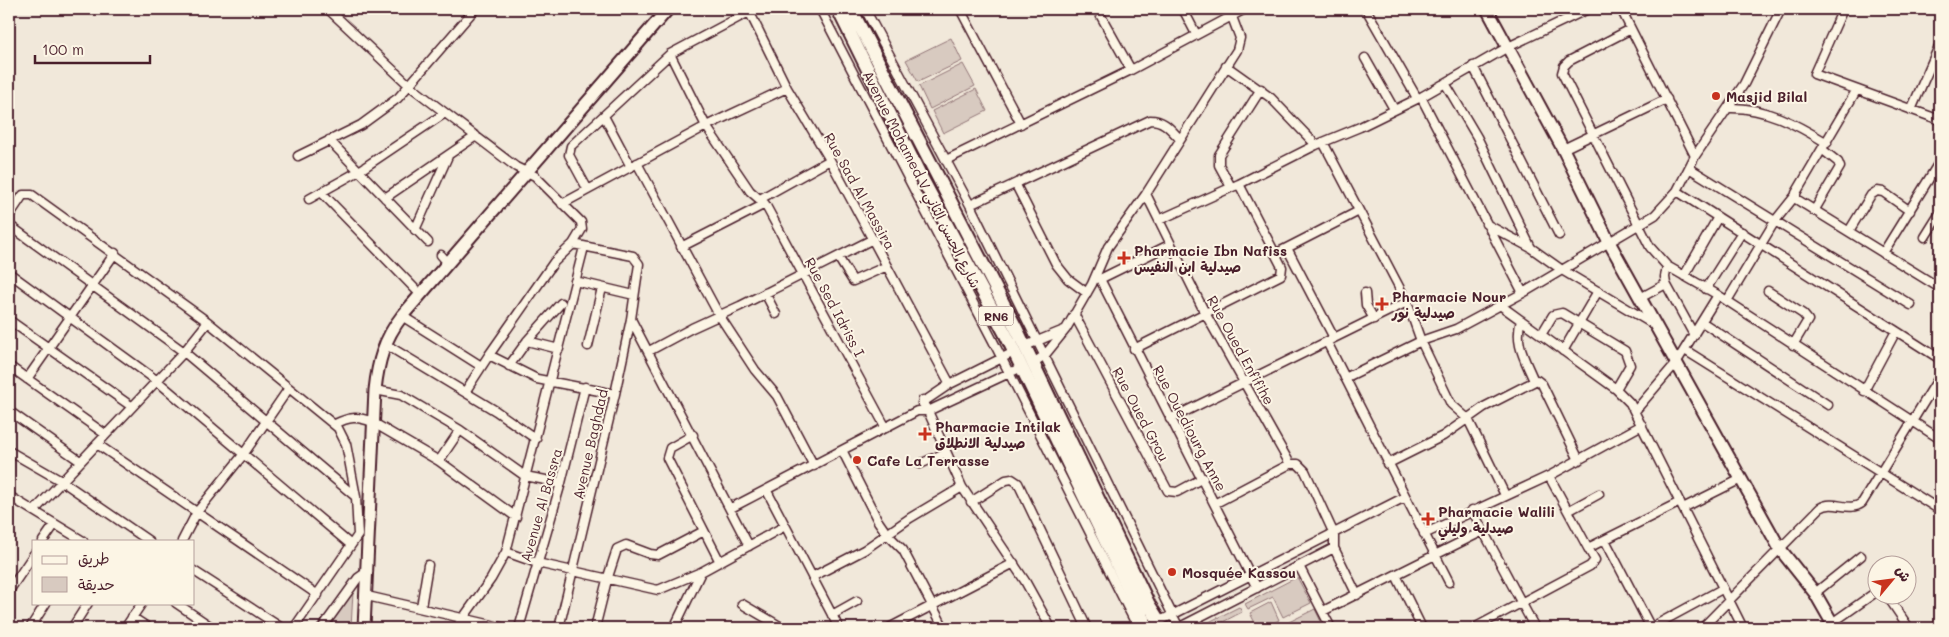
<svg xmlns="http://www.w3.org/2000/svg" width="1949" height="637" font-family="Mali,'Playpen Sans Arabic',sans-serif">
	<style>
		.green { fill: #d8cac0; stroke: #917476 }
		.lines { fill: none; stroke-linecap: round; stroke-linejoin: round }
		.street-casing { stroke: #4a1f2b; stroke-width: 11 }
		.secondary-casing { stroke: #4a1f2b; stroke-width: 15 }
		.primary-casing { stroke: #4a1f2b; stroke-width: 16 }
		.street { stroke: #fcf5e5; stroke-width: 8 }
		.secondary { stroke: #fcf5e5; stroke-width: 11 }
		.primary { stroke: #fcf5e5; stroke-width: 12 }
		.poi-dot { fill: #c8321e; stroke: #fcf5e5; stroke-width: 2 }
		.labels { text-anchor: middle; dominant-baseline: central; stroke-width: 4; stroke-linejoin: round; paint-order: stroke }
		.shield { fill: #fcf5e5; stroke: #7f5f63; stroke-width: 1 }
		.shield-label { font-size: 12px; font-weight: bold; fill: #4a1f2b }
		.poi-label { font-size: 14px; font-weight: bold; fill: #4a1f2b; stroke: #fcf5e5; text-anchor: start }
		.street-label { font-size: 14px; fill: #4a1f2b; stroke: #fcf5e5 }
	</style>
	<rect width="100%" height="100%" fill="#f1e8da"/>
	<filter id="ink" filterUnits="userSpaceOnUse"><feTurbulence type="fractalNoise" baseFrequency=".02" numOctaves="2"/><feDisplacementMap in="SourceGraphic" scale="10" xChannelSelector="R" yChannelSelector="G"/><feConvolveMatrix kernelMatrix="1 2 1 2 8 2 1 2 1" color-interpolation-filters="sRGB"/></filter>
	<g filter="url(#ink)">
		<path class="green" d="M951,38L962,61L918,82L906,60Z
			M963,64L975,86L930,109L919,86Z
			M976,89L987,111L943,133L932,111Z
			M1297,577L1311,603L1283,617L1273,597L1248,609L1245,604Z
			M353,592L351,628H327Z
			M1271,602L1279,620L1264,628L1256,625L1250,613Z
			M1239,607L1242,612L1217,625V628H1197Z
			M1315,609L1324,628H1288L1285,624Z"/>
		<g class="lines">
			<defs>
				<path id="street" d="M328,9L410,86L516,167L535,176L581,222L582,229L573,244
					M748,9L787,88L830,160L950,384
					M820,9L993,341L1138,628
					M865,9L970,205L1179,628
					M960,9L1021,124
					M1097,9L1131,70
					M1183,9L1196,34
					M1366,9L1417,98
					M1621,9L1695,156
					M1843,9L1814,74L1940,120
					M1631,29L1569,61L1564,66L1562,73L1650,247L1667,266L1718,295L1940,439
					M670,54L706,126L750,191L765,204L886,428
					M1365,58L1394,109
					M1226,66L1271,98L1316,145
					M1473,66L1559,235
					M1445,83L1477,137L1531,248
					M1856,91L1796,193V199L1940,288
					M1421,97L1523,293
					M1729,108C1765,107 1796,124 1827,143
					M1911,110L1940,44
					M604,116L631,167
					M329,140L428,242
					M1323,142L1407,302L1421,341L1451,404L1468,419L1505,495
					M1563,149L1667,99
					M298,156L361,125L398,98L475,9
					M946,160L1131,70L1245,9
					M637,163L719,315L755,370L777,396L814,466
					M1689,168L1911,305
					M1016,185L1056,264L1068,279L1087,293
					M1231,187L1219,165V155L1261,89
					M588,190L569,155L571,146L670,54L749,12
					M1677,191L1940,359
					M322,193L421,295
					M1146,194L1205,313L1290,464
					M385,198L476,136
					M309,199L359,171L445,113
					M760,199L830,160
					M562,204L706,126L787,88
					M970,205L1150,120C1165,120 1171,130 1180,139
					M1814,211L1840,167L1838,162L1823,150
					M9,216L23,195H32L208,322L338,428L346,444L356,497L358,535L294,628
					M1159,220L1239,184L1316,145L1360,127L1421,97L1508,47L1588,9
					M1486,224L1531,248L1562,270L1653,324
					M9,225L184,352L356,497
					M415,230L448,156
					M1849,231L1871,195L1877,191L1883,192L1910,211
					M1925,237L1940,213
					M681,247L765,204
					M1287,248L1334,338
					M1883,253L1940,161
					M1275,254L1359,211
					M441,255L448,263
					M838,257L853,281L887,266
					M1667,266L1665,277L1666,284L1694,335
					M9,273L156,380L351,545
					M1684,276L1718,217
					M1097,278L1100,279L1171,244
					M1100,279L1257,588
					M575,281L634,295
					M1706,289L1742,232
					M1768,291L1803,314L1808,320L1793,345
					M765,293L776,314
					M1365,293L1366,305L1374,319
					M1640,298L1666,284
					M1727,301L1775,221L1795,196
					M1500,305L1616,389L1630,403L1743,628
					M1074,314L1168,491L1177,492L1203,478
					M402,316L481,366
					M631,319L749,546
					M9,320L131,406
					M1521,320C1514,344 1525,359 1534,381
					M1702,322L1828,405
					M1541,335L1553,315L1562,313L1625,351L1630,365L1616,389
					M527,341L559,349
					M1327,342L1449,582
					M385,344L496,411L536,439
					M588,346L602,288
					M1025,346L1064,330
					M1134,349L1281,275L1282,267L1239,184
					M1685,350L1940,510
					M649,351L692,328L740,306L873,239
					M1563,351L1598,291
					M489,355L554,262L573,244L633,256L639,264L631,319L615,394L559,628
					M1033,363L1045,355L1066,329L1092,284L1108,247L1146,194L1237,50L1240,38L1229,9
					M9,366L105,434
					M509,366L527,341L561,303
					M1345,378L1421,341L1456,329L1523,293L1655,215L1677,191L1695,156L1744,84L1781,9
					M27,379L115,253
					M375,390L401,395L460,430L525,476L561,483
					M1864,391L1896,331
					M465,392L489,355L537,379L615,394
					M923,400L962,487L1025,581L1051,628
					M922,403L950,384L1014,352
					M9,411L80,461
					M1635,411L1676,363L1718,295
					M1170,419L1407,302
					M335,424C349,417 357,416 372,422L439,461L516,517
					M693,435L670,448L667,458L720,562
					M97,444L318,595
					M9,451L63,482L149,541
					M843,452L878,521L887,534L903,550L944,628
					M439,461L460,430
					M920,464L945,453
					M1387,464L1443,436L1484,407L1537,380L1542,384L1579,460
					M1549,476L1588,548L1680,502
					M767,491L839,628
					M9,496L83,541
					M971,502L1006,480L1012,479L1018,483L1087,628
					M1216,503L1290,464H1298L1305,471L1334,534V548L1357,595
					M731,508L917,411H928L1022,367
					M1683,508L1741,479
					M1472,510L1535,628
					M34,511L184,352L208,322
					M1568,511L1599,494
					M1424,534L1549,476L1642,425
					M1605,540L1651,628
					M43,541L55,524
					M182,541L197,512L243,455L289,388
					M506,552L537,563L658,590L701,572L785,526
					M1299,566L1331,628
					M194,571L282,628
					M1396,575L1422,628
					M812,577L864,550L910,518L962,487
					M9,591L34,554
					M1815,593L1861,556
					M1886,594L1909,628
					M367,596L505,628
					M176,603L213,628
					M742,604L783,628
					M421,607L428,565
					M1323,611L1483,531
					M832,615L857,601
					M132,617L149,628
					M1160,621L1405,497
					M1832,623L1876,592
					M30,628L46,603
					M72,628L88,603
					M125,628L142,603
					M322,628L358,578L368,571
					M456,628L491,579L506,552L584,247
					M519,628L561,483L585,387
					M595,628L607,580L617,549L626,545L650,554L658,555L704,531
					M674,628L701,572
					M889,628L1014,563
					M1178,628L1334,548
					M1474,628L1590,566L1595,560L1588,548
					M1650,628L1722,589
					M1702,628L1820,508C1835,499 1848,513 1862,503L1940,376"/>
				<path id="secondary" d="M1487,9L1563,149L1609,242L1780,549L1815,593L1835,628
					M364,628L375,390C378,362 384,339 402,316L668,9"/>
				<path id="primary" d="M838,9L919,173L1006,335L1147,627
					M851,9L1017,330L1149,605L1159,621"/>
			</defs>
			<use href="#street" class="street-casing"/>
			<use href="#secondary" class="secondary-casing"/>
			<use href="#primary" class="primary-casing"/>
			<use href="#street" class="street"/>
			<use href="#secondary" class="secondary"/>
			<use href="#primary" class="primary"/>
		</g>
	</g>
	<g class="poi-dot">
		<circle cx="1716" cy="96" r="5"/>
		<path d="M1121.5 250.5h5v5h5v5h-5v5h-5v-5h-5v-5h5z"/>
		<path d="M1379.5 296.5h5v5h5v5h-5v5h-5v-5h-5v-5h5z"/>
		<path d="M922.5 426.5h5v5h5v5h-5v5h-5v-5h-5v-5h5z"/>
		<circle cx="857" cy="460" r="5"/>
		<path d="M1425.5 511.5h5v5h5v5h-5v5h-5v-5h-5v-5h5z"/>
		<circle cx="1172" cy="572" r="5"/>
	</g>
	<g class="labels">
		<rect class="shield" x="978.5" y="306.5" width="35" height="19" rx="4"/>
		<g class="shield-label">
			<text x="996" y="316">RN6</text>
		</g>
		<g class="poi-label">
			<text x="1726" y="96">Masjid Bilal</text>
			<text x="1134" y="250">Pharmacie Ibn Nafiss<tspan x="1134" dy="16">صيدلية ابن النفيس</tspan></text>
			<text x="1392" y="296">Pharmacie Nour<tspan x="1392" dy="16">صيدلية نور</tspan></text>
			<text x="935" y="426">Pharmacie Intilak<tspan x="935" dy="16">صيدلية الانطلاق</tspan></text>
			<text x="867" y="460">Cafe La Terrasse</text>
			<text x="1438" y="511">Pharmacie Walili<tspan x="1438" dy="16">صيدلية وليلي</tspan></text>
			<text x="1182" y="572">Mosquée Kassou</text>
		</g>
		<g class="street-label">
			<text transform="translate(922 179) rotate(63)">Avenue Mohamed V شارع الحسن الثاني</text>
			<text transform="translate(860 191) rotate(61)">Rue Sad Al Massira</text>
			<text transform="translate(835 307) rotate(62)">Rue Sed Idriss I</text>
			<text transform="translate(1241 350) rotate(61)">Rue Oued Enfifihe</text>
			<text transform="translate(1141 414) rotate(62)">Rue Oued Grou</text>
			<text transform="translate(1190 428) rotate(62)">Rue Ouediourg Anne</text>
			<text transform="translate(590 444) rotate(-77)">Avenue Baghdad</text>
			<text transform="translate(541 505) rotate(-74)">Avenue Al Bassra</text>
		</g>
	</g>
	<rect width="1949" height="637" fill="none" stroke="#fcf5e5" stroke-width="30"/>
	<rect x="15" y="15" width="1919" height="607" fill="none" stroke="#4a1f2b" stroke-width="2" filter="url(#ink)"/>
	<rect x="32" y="540" width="162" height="65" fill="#fcf5e5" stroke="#b59f9b"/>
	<rect x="42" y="556" width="25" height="8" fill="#fcf5e5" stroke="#b59f9b"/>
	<text x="78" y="564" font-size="15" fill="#4a1f2b">طريق</text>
	<rect x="42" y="577" width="25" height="15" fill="#d8cac0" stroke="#b59f9b"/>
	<text x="78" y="590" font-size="15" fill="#4a1f2b">حديقة</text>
	<g transform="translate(1892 580) rotate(61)"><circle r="24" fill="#fcf5e5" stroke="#b59f9b"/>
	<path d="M0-4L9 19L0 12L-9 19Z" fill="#c8321e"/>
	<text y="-8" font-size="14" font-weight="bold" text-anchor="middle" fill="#4a1f2b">ش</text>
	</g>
	<path d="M35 55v8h115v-8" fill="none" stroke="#4a1f2b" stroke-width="2.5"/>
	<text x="42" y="55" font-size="15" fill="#4a1f2b" stroke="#fcf5e5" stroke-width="4" paint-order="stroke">100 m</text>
</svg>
